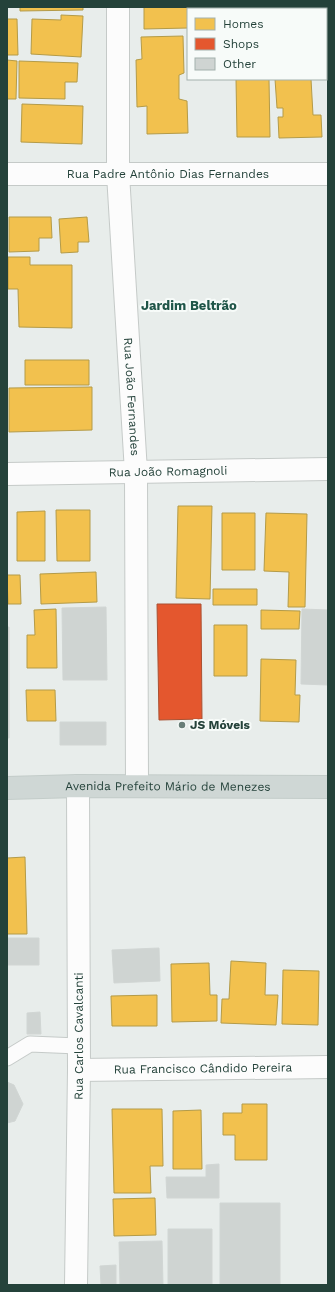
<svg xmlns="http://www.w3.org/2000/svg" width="335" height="1292" font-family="'Work Sans',sans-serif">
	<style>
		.homes { fill: #f2c14e; stroke: #b49b48 }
		.shops { fill: #e4572e; stroke: #aa5132 }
		.building { fill: #cfd4d2; stroke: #d1d6d4 }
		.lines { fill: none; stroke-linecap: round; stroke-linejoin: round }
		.lane-casing { stroke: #c5cac8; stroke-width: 17 }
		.street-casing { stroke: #c5cac8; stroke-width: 24 }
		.primary-casing { stroke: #c3ccc9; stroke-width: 24 }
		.lane { stroke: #fcfcfc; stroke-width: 15 }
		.street { stroke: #fcfcfc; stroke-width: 22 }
		.primary { stroke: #cfd7d5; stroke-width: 22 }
		.poi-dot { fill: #697e78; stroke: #f7fbf9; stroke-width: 1.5 }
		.labels { text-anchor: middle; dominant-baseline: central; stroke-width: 4; stroke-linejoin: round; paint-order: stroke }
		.street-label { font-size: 12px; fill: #24423a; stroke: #f7fbf9 }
		.poi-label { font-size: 12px; font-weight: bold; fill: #24423a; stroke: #f7fbf9; text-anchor: start }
		.neighbourhood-label { font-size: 13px; font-weight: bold; fill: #1f5548; stroke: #f7fbf9 }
	</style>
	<rect width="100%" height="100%" fill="#e8edeb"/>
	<path class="homes" d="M20,7H83V10L20,11Z
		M144,7H191V9H188V28L144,29Z
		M208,7H227V9H208Z
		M61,15L83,16L81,57L31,54L32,19L61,20Z
		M7,19H17L18,55H7Z
		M183,36L184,73L179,75V99L187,101L188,133L147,134V106L137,107L136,60L142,59L141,37Z
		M7,60L17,61L16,99H7Z
		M19,61L78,63L77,82H65V99L19,98Z
		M236,79H269L270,137H237Z
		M275,79H311L313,115H321L322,137L279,138L278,117H283V108H277Z
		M22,104L83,106L82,144L21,142Z
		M9,217H51L52,238H39V251L9,252Z
		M87,217L89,242H78V252L61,253L59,219Z
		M8,257H30V265H72V328L19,327L18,289H8Z
		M25,360H89V385H25Z
		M92,387V430L9,432V388Z
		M178,506H212L210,599L176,598Z
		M56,510H90V561H57Z
		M45,511V561H17V512Z
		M222,513H255V570H222Z
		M266,513L307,514L305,607H288L289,572L264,571Z
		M96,572L97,602L41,604L40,574Z
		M7,575H20L21,604H8Z
		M213,589H257V605H213Z
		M56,609L57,668H27V635H35L34,610Z
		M261,610L300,611L299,629H261Z
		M214,625H247V676H214Z
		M261,659L296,660L295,695H300L299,722L260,721Z
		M26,690H55L56,721H27Z
		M25,857L27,934H7V858Z
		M231,961L266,963L265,995H278L276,1025L221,1023L222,999H229Z
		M209,963L210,995H217V1021L172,1022L171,964Z
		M283,970L319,971L318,1025L282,1024Z
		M157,995V1026H112L111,996Z
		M242,1104H267V1160H235V1135H223V1113H242Z
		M112,1109H162L163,1166H150L151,1193H114Z
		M201,1110L202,1169H173V1111Z
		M155,1198L156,1235L114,1236L113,1199Z"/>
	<path class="shops" d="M157,604H201L202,719L159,720Z"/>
	<path class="building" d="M106,607L107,680H63L62,608Z
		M302,609L328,610V685L301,684Z
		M7,627H9V738H7Z
		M60,722H106V745H60Z
		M7,938H39V965H7Z
		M159,948L160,981L114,983L112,950Z
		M40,1012L41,1034H27V1013Z
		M7,1082L14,1085L23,1104L15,1121L7,1123Z
		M219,1164V1198H167L166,1177H206V1165Z
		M220,1203H280V1285H220Z
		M168,1229H212V1285H168Z
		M162,1241L163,1285H120L119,1242Z
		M116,1265V1285H101L100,1266Z"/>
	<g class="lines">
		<defs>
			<path id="lane" d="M7,1058L30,1044L78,1046"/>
			<g id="street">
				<path id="s1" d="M118,7V174L136,472L137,786"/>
				<path id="s2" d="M7,174H328"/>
				<path id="s3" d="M7,474L328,469"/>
				<path id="s4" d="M79,1070L328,1067"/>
				<path id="s5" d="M76,1285L79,1070L78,786"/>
			</g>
			<g id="primary">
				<path id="s6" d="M7,788L78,786L328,787"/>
			</g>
		</defs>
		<use href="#lane" class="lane-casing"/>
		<use href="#street" class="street-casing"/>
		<use href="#primary" class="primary-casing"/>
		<use href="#lane" class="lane"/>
		<use href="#street" class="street"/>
		<use href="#primary" class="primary"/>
	</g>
	<circle class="poi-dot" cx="182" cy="725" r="4"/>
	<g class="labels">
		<g class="street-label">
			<text stroke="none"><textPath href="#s2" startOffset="161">Rua Padre Antônio Dias Fernandes</textPath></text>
			<text stroke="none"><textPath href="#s1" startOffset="390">Rua João Fernandes</textPath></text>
			<text stroke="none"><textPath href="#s3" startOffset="161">Rua João Romagnoli</textPath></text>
			<text stroke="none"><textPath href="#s6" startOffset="161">Avenida Prefeito Mário de Menezes</textPath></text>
			<text stroke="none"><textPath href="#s5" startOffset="249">Rua Carlos Cavalcanti</textPath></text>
			<text stroke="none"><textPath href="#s4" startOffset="124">Rua Francisco Cândido Pereira</textPath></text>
		</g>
		<g class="poi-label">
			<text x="190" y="725">JS Móveis</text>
		</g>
		<g class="neighbourhood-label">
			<text x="189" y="305">Jardim Beltrão</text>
		</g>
	</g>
	<rect width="335" height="1292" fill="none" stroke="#24423a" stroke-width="16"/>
	<rect x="187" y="8" width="140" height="72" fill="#f7fbf9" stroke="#a3b1ad"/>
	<rect x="195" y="18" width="20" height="12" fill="#f2c14e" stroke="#a3b1ad"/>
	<text x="223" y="28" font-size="12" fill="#24423a">Homes</text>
	<rect x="195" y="38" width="20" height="12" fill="#e4572e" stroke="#a3b1ad"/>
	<text x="223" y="48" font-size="12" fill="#24423a">Shops</text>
	<rect x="195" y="58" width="20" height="12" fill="#cfd4d2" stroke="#a3b1ad"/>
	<text x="223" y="68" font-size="12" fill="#24423a">Other</text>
</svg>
